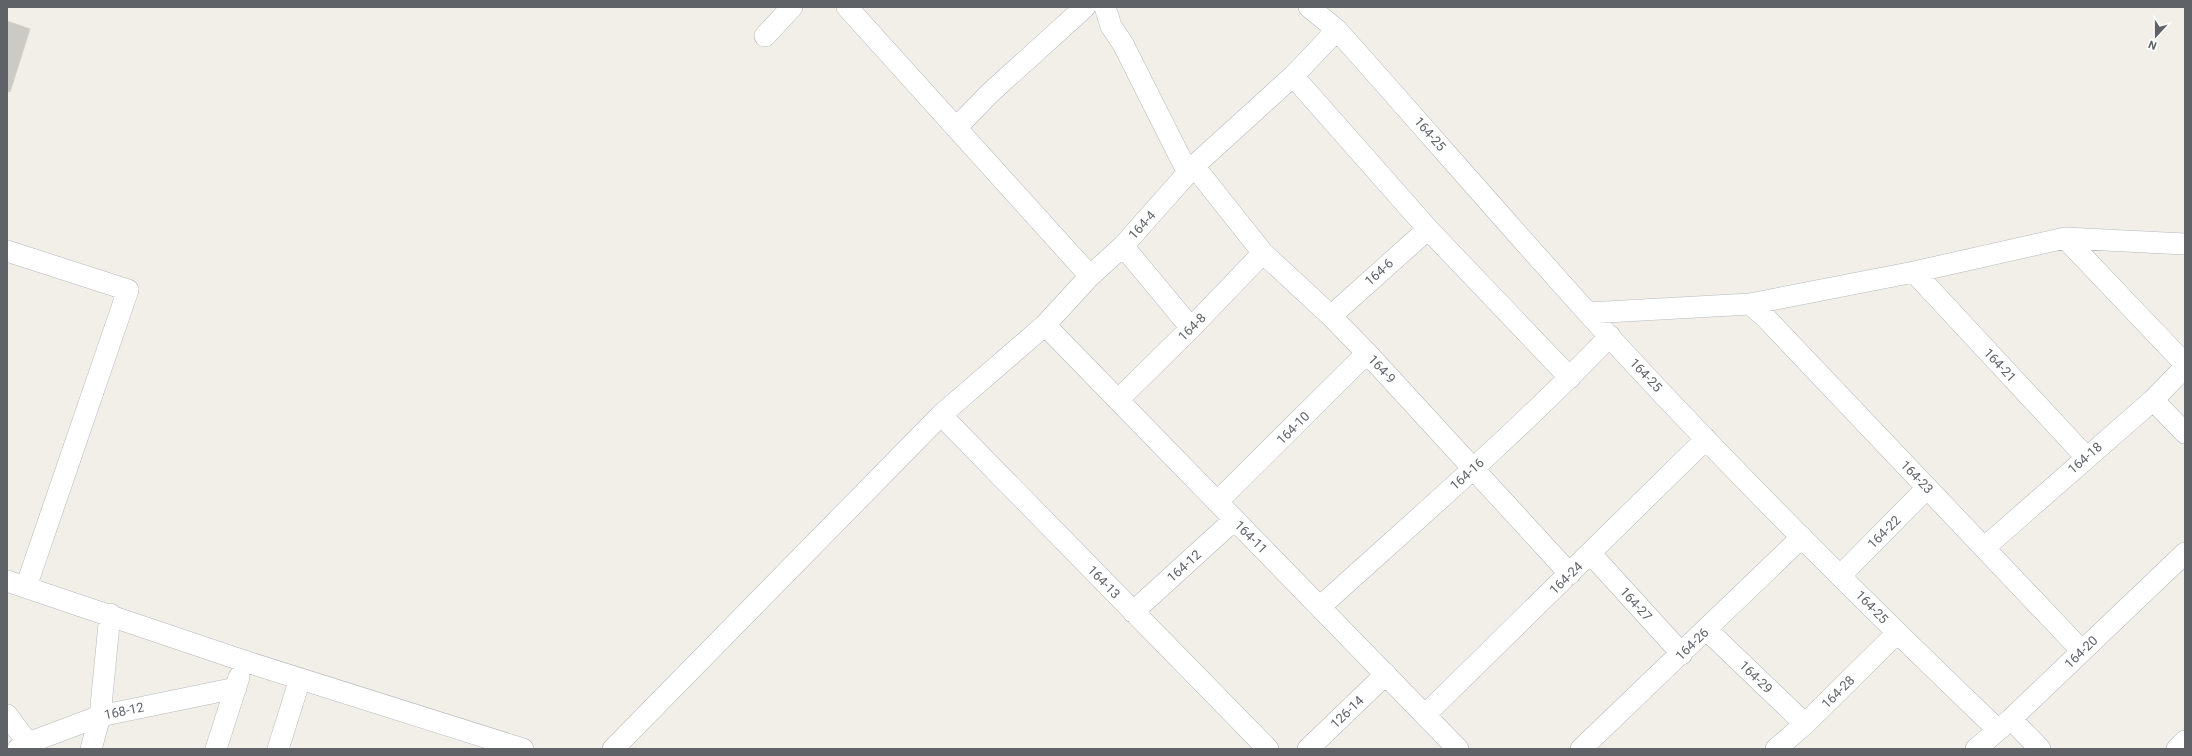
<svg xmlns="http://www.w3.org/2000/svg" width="2192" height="756" font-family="Roboto,sans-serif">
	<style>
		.building { fill: #cccac5; stroke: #d6d1c6 }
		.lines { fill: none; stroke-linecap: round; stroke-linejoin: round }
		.minor-casing { stroke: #b5b8bc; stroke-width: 22 }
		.minor { stroke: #fff; stroke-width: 21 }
		.labels { text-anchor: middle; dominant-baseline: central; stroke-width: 4; stroke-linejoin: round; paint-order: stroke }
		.street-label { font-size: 13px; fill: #5f6368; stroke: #fff }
	</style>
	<rect width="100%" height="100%" fill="#f1efe8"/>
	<path class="building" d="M7,21L30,29L10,92L7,91Z"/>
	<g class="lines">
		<defs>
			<path id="minor" d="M847,7L1090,276
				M1105,7L1111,26L1123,44L1188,173
				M1309,7L1337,30C1421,124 1503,219 1587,312C1718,457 1857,595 1998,730
				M765,36L792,7
				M1293,76L1428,229L1570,378
				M956,128L990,93L1085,7
				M1194,166L1263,253L1331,316L1367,353L1570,574
				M2065,238L2185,364
				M1123,246L1191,328
				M7,251L128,290L26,587
				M1914,272L2086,457
				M1750,304L1765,317L2082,651
				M1588,313L1750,304L1914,272L2065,238L2185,244
				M1331,316L1428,229
				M1045,325L1458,749
				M1118,400L1191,328L1263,253
				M2153,400L2185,433
				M941,415L1268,749
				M1217,502L1367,353
				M1984,548L2153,400L2185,367
				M1591,554L1682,654
				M1841,575L1927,488
				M7,581L244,661L523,749
				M1320,607C1418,518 1518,432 1610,336
				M1133,612L1234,520
				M1707,630L1805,724
				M7,715L28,743
				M1425,715L1706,439
				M2011,719L2040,749
				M18,749L28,743L100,716L236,688
				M91,749L100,716L110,614
				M216,749L239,677
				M278,749L300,679
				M613,749L941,415L1045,325L1090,276L1123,246L1194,166L1293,76L1337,30
				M1308,749L1386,674
				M1581,749L1802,537
				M1776,749L1805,724L1897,633
				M1976,749L2011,719L2185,553
				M2177,749L2185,741"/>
		</defs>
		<use href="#minor" class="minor-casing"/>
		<use href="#minor" class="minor"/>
	</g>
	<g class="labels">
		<g class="street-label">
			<text transform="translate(1430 134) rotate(49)">164-25</text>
			<text transform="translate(1142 225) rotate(-48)">164-4</text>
			<text transform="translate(1379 272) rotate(-42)">164-6</text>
			<text transform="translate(1192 327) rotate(-45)">164-8</text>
			<text transform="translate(2000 365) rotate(47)">164-21</text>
			<text transform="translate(1382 369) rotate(47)">164-9</text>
			<text transform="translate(1646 375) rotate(47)">164-25</text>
			<text transform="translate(1293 428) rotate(-45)">164-10</text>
			<text transform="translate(2085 458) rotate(-41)">164-18</text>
			<text transform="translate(1467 474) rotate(-42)">164-16</text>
			<text transform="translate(1917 477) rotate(46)">164-23</text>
			<text transform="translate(1884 532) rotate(-45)">164-22</text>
			<text transform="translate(1251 537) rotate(45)">164-11</text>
			<text transform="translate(1184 566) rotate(-42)">164-12</text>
			<text transform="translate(1566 578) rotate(-44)">164-24</text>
			<text transform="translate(1104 582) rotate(46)">164-13</text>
			<text transform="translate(1636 604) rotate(48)">164-27</text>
			<text transform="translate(1872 607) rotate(46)">164-25</text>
			<text transform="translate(1692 644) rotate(-44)">164-26</text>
			<text transform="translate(2081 652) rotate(-44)">164-20</text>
			<text transform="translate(1756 677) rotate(44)">164-29</text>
			<text transform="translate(1838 692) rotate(-45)">164-28</text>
			<text transform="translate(124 711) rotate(-12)">168-12</text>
			<text transform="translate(1347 712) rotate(-44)">126-14</text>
		</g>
	</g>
	<rect width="2192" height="756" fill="none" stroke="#5f6368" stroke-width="16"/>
	<g transform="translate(2156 36) rotate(201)" stroke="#ffffff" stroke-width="3" paint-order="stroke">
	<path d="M0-3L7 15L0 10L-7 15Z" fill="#5f6368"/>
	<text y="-6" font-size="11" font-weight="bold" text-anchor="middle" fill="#5f6368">N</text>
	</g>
</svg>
